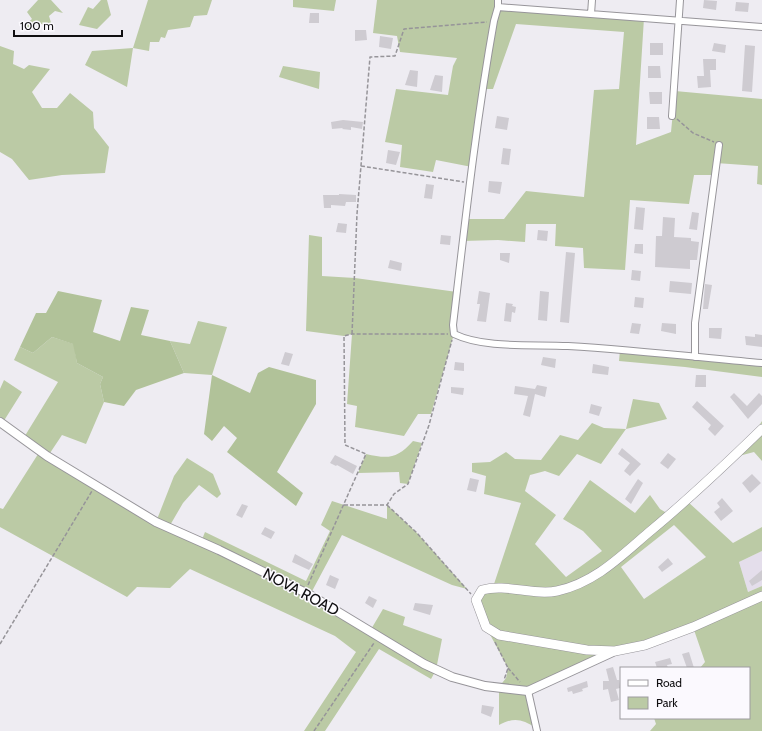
<svg xmlns="http://www.w3.org/2000/svg" width="762" height="731" font-family="Cabin,sans-serif">
	<style>
		.built { fill: #e4deeb }
		.green { fill: #bbcaa5; fill-rule: evenodd }
		.forest { fill: #b1c299 }
		.building { fill: #cecbd1 }
		.lines { fill: none; stroke-linecap: round; stroke-linejoin: round }
		.minor-casing { stroke: #97959a; stroke-width: 8 }
		.tertiary-casing { stroke: #97959a; stroke-width: 10 }
		.secondary-casing { stroke: #97959a; stroke-width: 10 }
		.path { stroke: #969499; stroke-width: 1.5; stroke-dasharray: 4 2; stroke-linecap: butt }
		.minor { stroke: #fff; stroke-width: 6 }
		.tertiary { stroke: #fff; stroke-width: 8 }
		.secondary { stroke: #fff; stroke-width: 9 }
		.labels { text-anchor: middle; dominant-baseline: central; stroke-width: 3; stroke-linejoin: round; paint-order: stroke }
		.street-label { font-size: 15px; fill: #100f11; stroke: #fbf9fe }
	</style>
	<rect width="100%" height="100%" fill="#eeecf2"/>
	<path class="built" d="M762,551V586L748,592L739,562Z"/>
	<path class="green" d="M38,0H51L63,13L55,11L49,16L53,29L37,22L28,28L24,26L32,19L27,12Z
		M101,0H107L111,15L97,29L79,25L88,7L93,9Z
		M148,0H212L207,15L194,16L190,27L168,30L165,38L161,37L159,42H150L149,51L133,48L127,87L85,65L92,51L133,48Z
		M293,0H336L334,11L293,7Z
		M377,0H498V7L644,18L636,145L671,132L675,91L762,99V185L757,184L758,166L716,163L714,175H694L689,204L630,200L625,270L584,268L583,248L555,246L556,224H526L525,242L498,240L463,241L467,219H504L526,191L584,197L594,90L619,89L624,32L516,24L493,89H483L472,167L436,160L433,172L400,167L402,145L385,142L396,89L448,95L453,66L457,58L400,52L397,36L373,33Z
		M0,46L14,51L13,64L24,69L29,65L50,69L32,92L42,108H57L70,93L93,112L94,128L109,147L105,173L62,175L29,180L12,159L0,152Z
		M283,66L320,72L319,89L279,77Z
		M309,235L322,237V276L355,278L457,292L454,334L431,414H418L404,436L355,427L357,406L347,404L352,334L344,336L306,331Z
		M198,321L227,327L212,375L184,373L170,341L190,344Z
		M52,337L74,344L77,363L103,377L100,384L104,402L86,444L62,435L48,456L156,522L174,476L187,458L213,474L221,494L217,498L199,485L183,503L169,527L201,542L205,532L306,581L330,531L321,525L332,501L387,519V505L417,533L467,589L452,585L342,535L310,595L370,631L383,609L405,617L403,625L442,639L436,670L431,679L379,649L325,731H304L356,652L335,636L190,569L170,588L137,587L127,597L0,527V508L3,509L40,451L23,439L58,382L14,360L20,347L33,353Z
		M620,350L762,363V377L685,367L619,361Z
		M4,380L22,392L0,427V389Z
		M633,399L659,403L667,419L626,429L601,464L577,454L559,476L545,471L530,475L525,491L556,515L535,544L566,577L602,551L583,531L563,519L590,480L635,513L650,495L660,509L670,515L687,501L733,543L762,527V551L739,562L748,592L762,586V731H650L656,724L654,718H749V668H700L705,662L693,627L631,648L528,691L536,728C522,719 514,717 499,725V687L506,678L508,668L486,627L476,600L493,587L521,503L484,494L486,476L472,472V463L490,462L506,452L515,459L541,460L560,435L578,440L592,423L604,428L626,429ZM674,525L706,557L644,599L621,567Z
		M762,421V461L754,452L731,458L749,441Z
		M413,441L422,443L408,484L400,483L399,472L358,473L366,454C388,459 397,459 413,441Z"/>
	<path class="forest" d="M58,291L102,300L93,332L120,341L131,307L149,310L141,335L170,341L184,373L136,390L124,406L104,402L100,384L103,377L77,363L73,344L52,337L33,353L20,347L36,313H46Z
		M269,367L316,380V404L277,472L303,493L296,506L227,452L237,438L224,426L212,441L204,434L212,375L250,393L258,373Z"/>
	<path class="building" d="M704,0L717,1L716,10L703,8Z
		M736,2L749,3L748,12L735,11Z
		M310,13H319V23H309Z
		M355,30H366L367,40L355,41Z
		M380,36L393,38L391,49L379,47Z
		M650,43H663V55H650Z
		M714,43L726,45L725,53L712,51Z
		M745,45L755,46L752,92L742,91Z
		M703,59H716V70H710L711,87L698,88L697,76H704Z
		M648,66H660L661,78H648Z
		M410,70L418,71L417,87L405,85Z
		M435,75L443,76L442,92L430,90Z
		M649,92H662V104H650Z
		M497,116L509,118L507,130L495,128Z
		M647,117H659L660,129H647Z
		M343,120L363,122L362,129L351,127V130L342,129L343,128L332,129L331,122Z
		M503,148L511,149L509,165L501,164Z
		M388,150L400,152L396,165L386,163Z
		M489,181L502,182L500,194L488,192Z
		M426,184L434,185L432,199L424,198Z
		M339,194L356,195V202H346L345,206L331,205V208H324L323,195H339Z
		M636,207L645,208L643,230L634,229Z
		M692,212L699,213L697,230L689,229Z
		M663,217L675,218L674,237L691,238V241L699,242L697,260H690V269L655,267L656,236H662Z
		M338,223L347,224L346,233L336,232Z
		M538,230L548,231L547,241L537,240Z
		M441,235L451,236L450,245L440,244Z
		M635,244H643V254L634,253Z
		M566,252L575,253L569,323L560,322Z
		M500,253H510L509,263L500,260Z
		M390,260L402,263L401,271L388,268Z
		M632,270L641,271L640,281L631,280Z
		M670,281L692,283L691,294L669,292Z
		M705,284L712,285L708,309H703Z
		M479,291L490,293L486,322L477,321L480,304H477Z
		M540,291L549,292L547,321L538,320Z
		M635,297L644,298L643,308L634,307Z
		M506,303L513,304L512,306L516,307L515,313L512,312L511,322L504,321Z
		M632,323L641,324L639,334L630,333Z
		M662,323L676,324V334L661,331Z
		M709,328H722L721,339L709,338Z
		M755,334L762,335V347L746,345L745,336L755,337Z
		M285,352L293,354L289,366L281,364Z
		M543,357L556,359L555,368L541,365Z
		M455,362L464,363V371L454,370Z
		M593,364L609,367L608,375L592,373Z
		M696,375H706V387H695Z
		M537,385L547,387L545,397L535,394L530,417L523,415L528,396L514,394L515,386L535,389Z
		M451,387L464,388L463,395L451,393Z
		M734,393L747,406L759,393L762,396V404L748,419L730,397Z
		M697,401L724,426L715,436L708,429L711,425L692,407Z
		M591,404L602,407L599,416L589,413Z
		M622,448L641,464L630,476L624,471L630,463L618,454Z
		M668,453L676,459L668,469L660,463Z
		M335,455L357,466L353,474L337,465L336,466L330,463Z
		M752,474L761,483L750,493L742,483Z
		M470,478L479,480L476,492L467,490Z
		M638,479L643,483L631,504L625,499Z
		M722,498L733,511L721,521L714,512L720,507L717,503Z
		M242,504L248,506L242,518L236,515Z
		M265,527L275,532L271,539L261,534Z
		M295,554L313,564L309,570L292,562Z
		M668,558L673,564L662,572L658,567Z
		M762,570V580L752,586L749,581Z
		M330,575L339,579L335,589L326,585Z
		M369,596L377,600L373,608L365,603Z
		M415,603L433,605L430,615L413,610Z
		M689,652L694,668H687L682,654Z
		M670,658L672,664L667,665L668,668H657L655,662Z
		M613,667L617,680H619L620,688L616,689L619,700L611,702L608,689L603,690V681H609L606,669Z
		M587,681L588,687L582,689L583,691L573,694L572,691L568,692L567,688Z
		M482,705L494,707L491,717L481,713Z"/>
	<g class="lines">
		<defs>
			<path id="minor" d="M498,0V7L494,21C476,122 465,223 453,325L454,334C485,349 534,344 568,346C633,350 697,357 762,363
				M498,7L762,27
				M591,14L592,0
				M672,116L680,0
				M695,357V323L719,145
				M528,691L537,731"/>
			<path id="tertiary" d="M0,422L47,456L156,522L219,550L310,595L424,664L452,677L485,686L528,691L615,651"/>
			<path id="secondary" d="M762,429C725,465 688,500 648,533C620,557 594,583 557,591C533,596 506,583 482,590L476,600L486,627L499,635L587,650L615,651L645,645L693,627L762,596"/>
		</defs>
		<use href="#minor" class="minor-casing"/>
		<use href="#tertiary" class="tertiary-casing"/>
		<use href="#secondary" class="secondary-casing"/>
		<path class="path" d="M677,119L693,133L714,142
			M361,166L464,182
			M352,334L357,214L370,57L395,56L404,29L487,22
			M344,505H387L394,494L408,484L429,425L452,340
			M387,505L417,533L471,594
			M308,585L366,454L345,445L344,336L352,334H448
			M495,642L508,668L504,680
			M0,644L92,491
			M508,668L520,682
			M314,731L374,643"/>
		<use href="#minor" class="minor"/>
		<use href="#tertiary" class="tertiary"/>
		<use href="#secondary" class="secondary"/>
	</g>
	<g class="labels">
		<g class="street-label">
			<text transform="translate(301 592) rotate(28)">NOVA ROAD</text>
		</g>
	</g>
	<rect x="620" y="667" width="130" height="52" fill="#fbf9fe" stroke="#9d9b9f"/>
	<rect x="628" y="680" width="20" height="6" fill="#ffffff" stroke="#9d9b9f"/>
	<text x="656" y="687" font-size="12" fill="#100f11">Road</text>
	<rect x="628" y="697" width="20" height="12" fill="#bbcaa5" stroke="#9d9b9f"/>
	<text x="656" y="707" font-size="12" fill="#100f11">Park</text>
	<path d="M14 30v6h108v-6" fill="none" stroke="#100f11" stroke-width="2"/>
	<text x="20" y="30" font-size="12" fill="#100f11" stroke="#fbf9fe" stroke-width="3" paint-order="stroke">100 m</text>
</svg>
